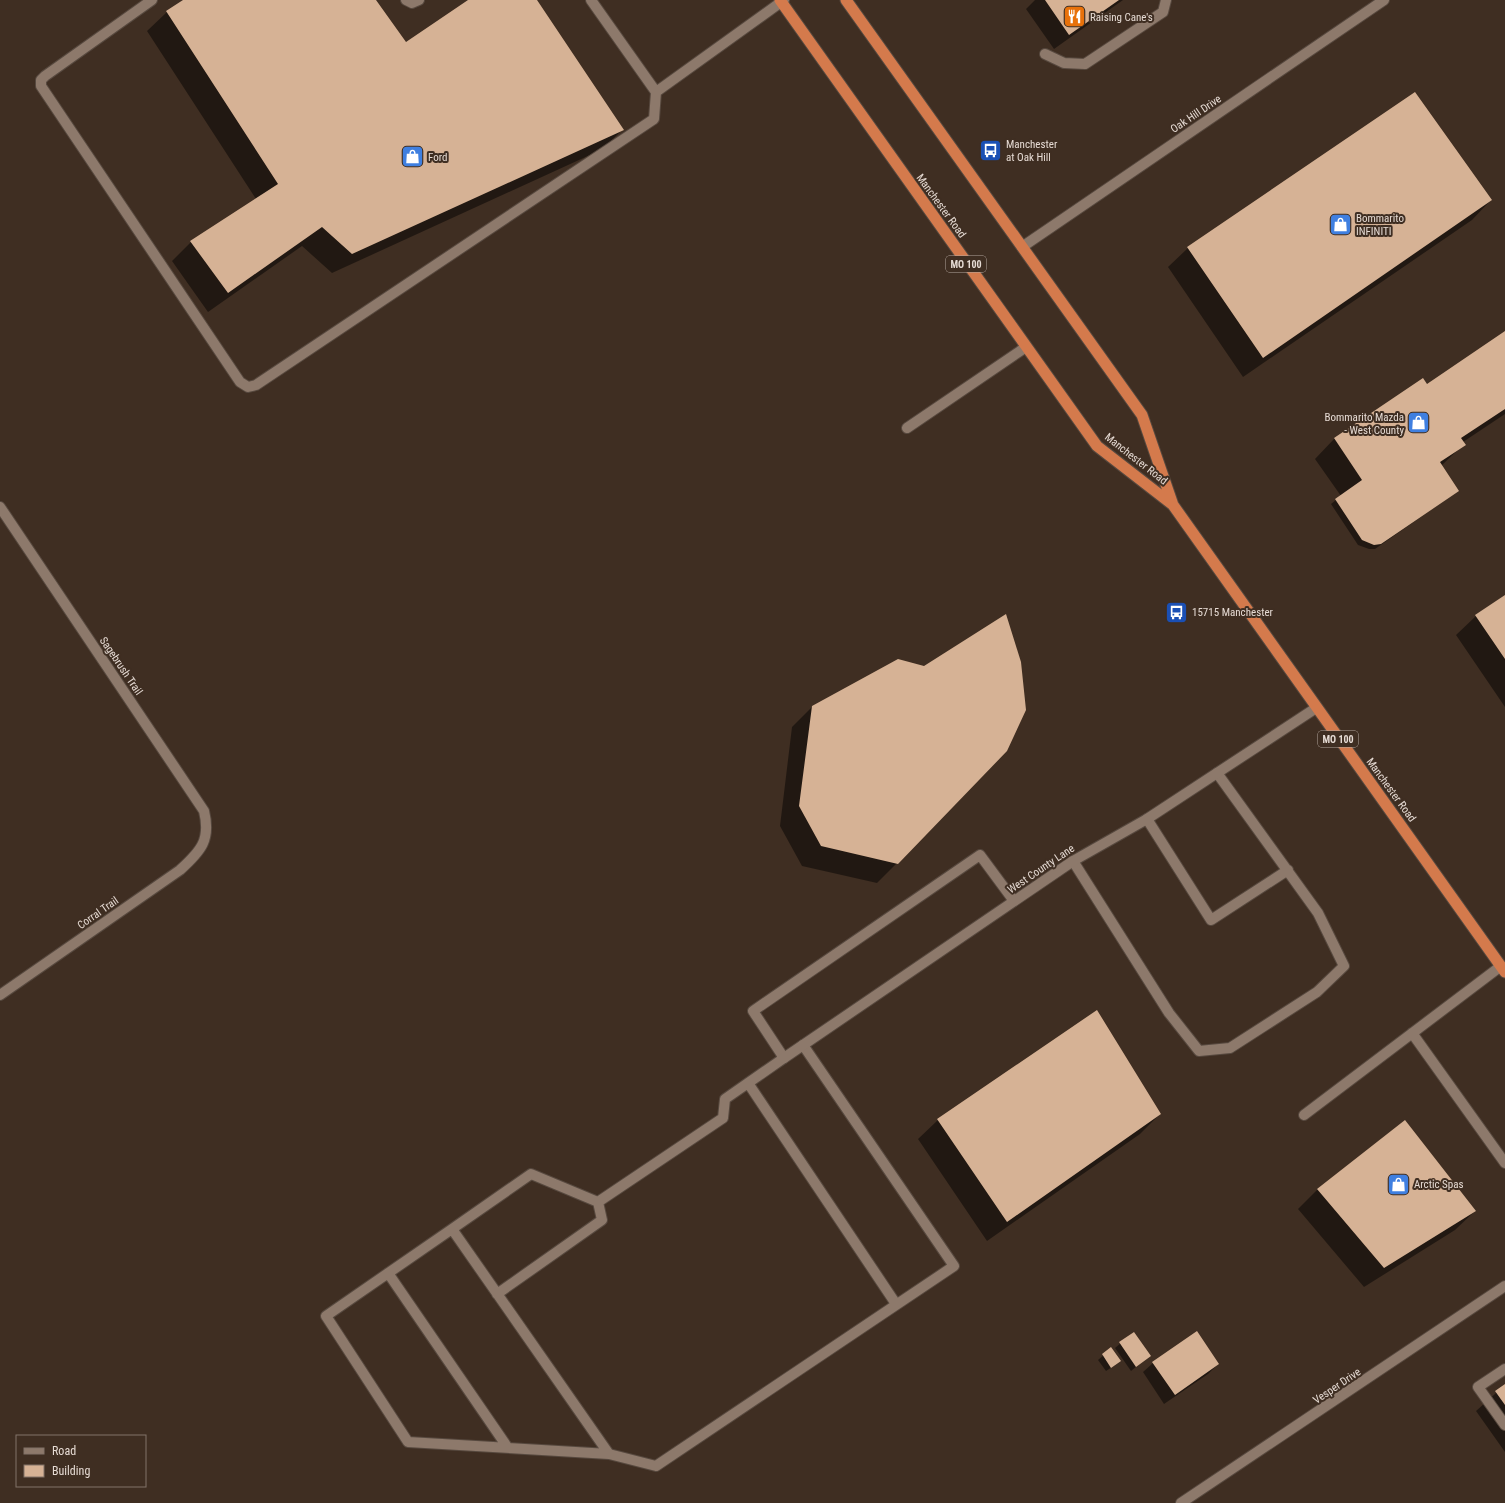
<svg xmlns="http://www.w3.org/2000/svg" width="1505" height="1503" font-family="'Roboto Condensed',sans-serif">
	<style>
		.shadow { fill: #0007 }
		.building { fill: #d6b295 }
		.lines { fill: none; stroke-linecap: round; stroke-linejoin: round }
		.service-casing { stroke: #57493f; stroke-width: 12 }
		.minor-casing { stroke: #57493f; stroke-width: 12 }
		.trunk-casing { stroke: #57493f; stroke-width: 13 }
		.service { stroke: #8d796b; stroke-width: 10 }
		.minor { stroke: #8d796b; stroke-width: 10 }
		.trunk { stroke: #d47a4c; stroke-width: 11 }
		.labels { text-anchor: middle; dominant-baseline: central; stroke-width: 4; stroke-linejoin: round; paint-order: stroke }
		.shield { fill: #3f2e22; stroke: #b4a79f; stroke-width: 1 }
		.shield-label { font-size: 10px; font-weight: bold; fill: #e6dbd4 }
		.poi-label { font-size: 11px; fill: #e6dbd4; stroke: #3f2e22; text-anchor: start }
		.street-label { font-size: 11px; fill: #e6dbd4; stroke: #3f2e22 }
	</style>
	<rect width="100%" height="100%" fill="#3f2e22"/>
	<path class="shadow" d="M184,0H375L405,44L470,0H536L622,130L603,149L332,273L302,246L208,312L172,261L191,242L256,199L147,31L167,12Z
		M1035,0H1123L1054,49L1026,9Z
		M1491,200L1472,220L1243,377L1168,267L1188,248Z
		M1505,332V414L1463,442L1464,444L1441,466L1458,491L1375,549H1369L1358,545L1331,504L1341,496L1315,459L1334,439L1423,379L1427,385Z
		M1505,596V707L1456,635L1476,616Z
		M924,667L897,863L877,883L802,866L780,826L792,727L812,707Z
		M1160,1114L1140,1134L987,1241L918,1139L938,1120Z
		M1405,1121L1475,1211L1455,1230L1364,1287L1298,1209L1317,1190Z
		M1133,1333L1149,1356L1131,1371L1115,1348Z
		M1111,1349L1115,1365L1106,1371L1098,1360Z
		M1153,1363L1218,1364L1208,1374L1164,1404L1143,1372Z
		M1505,1385V1452L1476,1411Z"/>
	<path class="building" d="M183,0H376L406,42L468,0H537L624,130L352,254L322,227L228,293L190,241L278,184L166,11Z
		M1045,0H1119L1069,35Z
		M1415,92L1492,200L1263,358L1187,247Z
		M1505,331V409L1461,438L1466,445L1440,462L1459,491L1381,544L1374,545L1362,540L1335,499L1362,480L1334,438L1423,378L1427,384Z
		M1505,595V659L1475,615Z
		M1006,614L1021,662L1026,710L1007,751L898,864L821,846L799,806L812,706L898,659L924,666Z
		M1097,1010L1161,1114L1007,1222L937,1119Z
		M1405,1120L1476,1211L1384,1268L1317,1189Z
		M1197,1331L1219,1364L1175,1395L1152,1362Z
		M1134,1332L1151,1356L1136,1367L1119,1342Z
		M1111,1347L1121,1361L1111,1368L1102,1354Z
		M1505,1384V1405L1495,1391Z"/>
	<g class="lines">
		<defs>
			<path id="service" d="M152,0L45,76L41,80V86L240,382L248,387L256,385L654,119L656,92
				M406,0L412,3L419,0
				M591,0L656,92L784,0
				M1045,54L1064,63L1085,64L1163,12L1166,0
				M907,428L1026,347
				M1147,819L1211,920L1288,870
				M1073,861L1169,1013L1199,1051L1230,1048L1317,992L1344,966L1318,913L1217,773
				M1412,1033L1505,1163
				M748,1083L896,1304
				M1304,1115L1501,966
				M598,1202L723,1118L725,1099L784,1058L753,1011L980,855L1014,901
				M452,1229L531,1174L598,1202
				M388,1273L508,1448
				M497,1294L602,1220L598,1202
				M1505,1369L1478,1387L1505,1425
				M609,1454L452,1229L326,1316L408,1442L609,1454L656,1466L954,1266L803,1045"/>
			<path id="minor" d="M1022,247L1384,0
				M0,507L204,811C211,840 201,851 180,870L0,995
				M784,1058L1073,861L1147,819L1316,708
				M1181,1503L1505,1286"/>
			<path id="trunk" d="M780,0L1097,446L1173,505
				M846,0L1142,415L1173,505L1505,972"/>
		</defs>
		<use href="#service" class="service-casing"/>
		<use href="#minor" class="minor-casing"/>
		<use href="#trunk" class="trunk-casing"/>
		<use href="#service" class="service"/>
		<use href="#minor" class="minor"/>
		<use href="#trunk" class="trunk"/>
	</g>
	<defs>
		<symbol id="restaurant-square" viewBox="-11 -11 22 22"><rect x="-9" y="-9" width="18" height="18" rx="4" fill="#e8710a" stroke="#3f2e22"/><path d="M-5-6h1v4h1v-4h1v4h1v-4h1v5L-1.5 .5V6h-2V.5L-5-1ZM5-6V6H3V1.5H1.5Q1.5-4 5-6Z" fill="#fff"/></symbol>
		<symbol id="bus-square" viewBox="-11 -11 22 22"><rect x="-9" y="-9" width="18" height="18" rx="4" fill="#1a4fb4" stroke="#3f2e22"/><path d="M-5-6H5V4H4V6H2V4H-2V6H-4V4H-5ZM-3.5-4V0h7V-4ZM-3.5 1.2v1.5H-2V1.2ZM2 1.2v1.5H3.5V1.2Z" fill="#fff"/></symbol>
		<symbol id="shop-square" viewBox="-11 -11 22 22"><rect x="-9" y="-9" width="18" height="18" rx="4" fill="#3f7fe0" stroke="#3f2e22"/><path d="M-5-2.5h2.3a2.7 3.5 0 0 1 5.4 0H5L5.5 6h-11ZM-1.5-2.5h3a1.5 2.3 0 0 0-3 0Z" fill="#fff"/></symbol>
	</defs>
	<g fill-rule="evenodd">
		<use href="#restaurant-square" x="1062" y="4" width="25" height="25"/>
		<use href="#bus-square" x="978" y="138" width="25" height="25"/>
		<use href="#shop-square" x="400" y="144" width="25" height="25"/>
		<use href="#shop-square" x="1328" y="212" width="25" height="25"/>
		<use href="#shop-square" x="1406" y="410" width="25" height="25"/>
		<use href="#bus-square" x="1164" y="600" width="25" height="25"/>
		<use href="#shop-square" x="1386" y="1172" width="25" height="25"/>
	</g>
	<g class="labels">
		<g class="shield">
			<rect x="946" y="256" width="40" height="16" rx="3"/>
			<rect x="1318" y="731" width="40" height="16" rx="3"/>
		</g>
		<g class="shield-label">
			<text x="966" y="264">MO 100</text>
			<text x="1338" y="739">MO 100</text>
		</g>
		<g class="poi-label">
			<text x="1090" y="17">Raising Cane's</text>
			<text x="1006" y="144">Manchester<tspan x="1006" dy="13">at Oak Hill</tspan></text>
			<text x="428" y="157">Ford</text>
			<text x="1356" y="218">Bommarito<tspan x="1356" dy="13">INFINITI</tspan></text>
			<text x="1404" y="417" text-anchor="end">Bommarito Mazda<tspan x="1404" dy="13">- West County</tspan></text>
			<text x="1192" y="612">15715 Manchester</text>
			<text x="1414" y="1184">Arctic Spas</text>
		</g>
		<g class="street-label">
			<text transform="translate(1196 114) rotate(-34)">Oak Hill Drive</text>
			<text transform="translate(941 206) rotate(54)">Manchester Road</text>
			<text transform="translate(1136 459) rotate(38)">Manchester Road</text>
			<text transform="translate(121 666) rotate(56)">Sagebrush Trail</text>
			<text transform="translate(1391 790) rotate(54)">Manchester Road</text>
			<text transform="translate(1041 869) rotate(-34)">West County Lane</text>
			<text transform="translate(98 913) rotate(-35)">Corral Trail</text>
			<text transform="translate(1337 1386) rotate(-34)">Vesper Drive</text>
		</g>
	</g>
	<rect x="16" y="1435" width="130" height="52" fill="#3f2e22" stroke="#827369"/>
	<rect x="24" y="1448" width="20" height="6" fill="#8d796b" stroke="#827369"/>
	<text x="52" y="1455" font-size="12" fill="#e6dbd4">Road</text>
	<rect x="24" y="1465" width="20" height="12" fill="#d6b295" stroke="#827369"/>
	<text x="52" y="1475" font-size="12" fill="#e6dbd4">Building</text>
</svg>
